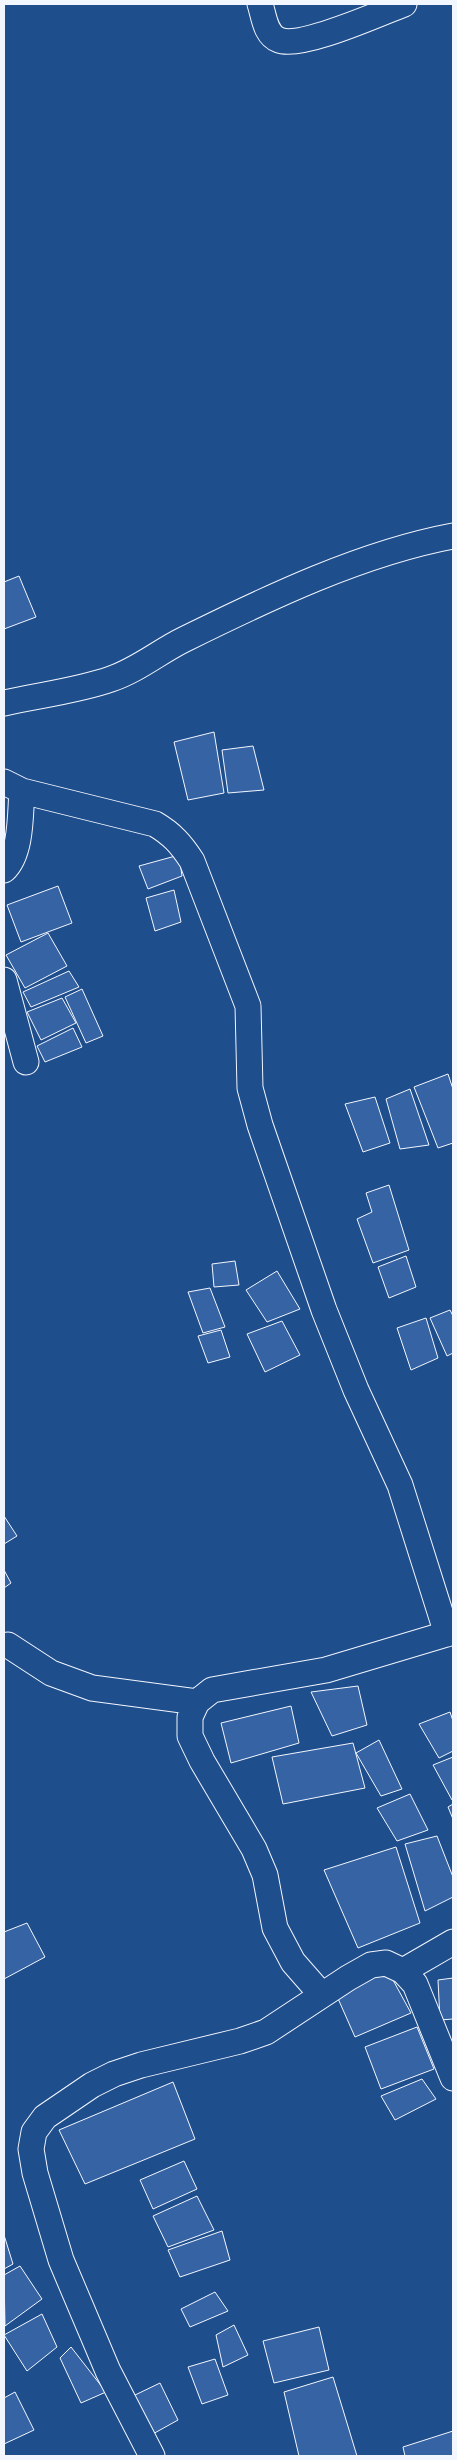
<svg xmlns="http://www.w3.org/2000/svg" width="457" height="2460" font-family="'PT Sans',sans-serif">
	<style>
		.building { fill: #3563a3; stroke: #f2f6ff }
		.lines { fill: none; stroke-linecap: round; stroke-linejoin: round }
		.street-casing { stroke: #f2f6ff; stroke-width: 27 }
		.street { stroke: #1f4e8c; stroke-width: 25 }
	</style>
	<rect width="100%" height="100%" fill="#1f4e8c"/>
	<path class="building" d="M19,576L36,617L4,629V582Z
		M214,732L224,793L188,800L174,742Z
		M253,746L264,790L228,793L222,750Z
		M179,855L182,876L148,889L139,866Z
		M58,886L72,923L21,942L7,905Z
		M174,890L181,922L155,931L146,898Z
		M48,933L67,966L25,988L6,955Z
		M69,971L79,987L31,1007L23,992Z
		M82,989L103,1036L86,1043L65,997Z
		M62,998L76,1023L41,1040L27,1012Z
		M73,1028L82,1047L45,1062L37,1046Z
		M448,1074L453,1089V1143L438,1148L414,1087Z
		M410,1089L429,1145L400,1149L386,1099Z
		M375,1097L390,1143L363,1152L345,1104Z
		M389,1185L409,1250L373,1263L357,1219L372,1212L366,1193Z
		M406,1256L416,1287L389,1298L378,1267Z
		M235,1261L239,1285L214,1287L212,1264Z
		M277,1271L300,1309L267,1322L246,1290Z
		M210,1288L225,1327L203,1333L188,1292Z
		M450,1310L453,1316V1353L447,1356L430,1318Z
		M426,1318L438,1358L411,1370L397,1328Z
		M282,1321L300,1355L265,1372L247,1334Z
		M221,1330L230,1357L208,1363L198,1336Z
		M4,1516L17,1536L4,1544Z
		M4,1570L11,1583L4,1588Z
		M358,1686L367,1725L332,1736L311,1692Z
		M291,1706L299,1743L231,1763L221,1723Z
		M450,1712L453,1721V1751L439,1758L419,1724Z
		M379,1740L402,1789L381,1796L356,1753Z
		M353,1743L365,1788L283,1804L272,1757Z
		M453,1757V1799L452,1800L433,1765Z
		M410,1794L428,1830L397,1841L377,1808Z
		M453,1804V1819L448,1807Z
		M437,1836L453,1877V1897L425,1911L405,1844Z
		M396,1847L420,1923L358,1948L324,1870Z
		M27,1923L45,1957L4,1979V1932Z
		M387,1969L411,2013L355,2037L336,1994Z
		M453,1978V2019L440,2020L438,1980Z
		M417,2027L434,2069L381,2089L365,2047Z
		M422,2079L436,2099L395,2120L381,2096Z
		M173,2082L195,2139L85,2184L59,2130Z
		M184,2161L197,2189L153,2209L140,2180Z
		M197,2196L214,2230L168,2247L153,2216Z
		M222,2231L230,2260L180,2277L168,2250Z
		M4,2235L13,2264L4,2269Z
		M20,2266L42,2299L5,2326L4,2275Z
		M215,2292L228,2311L190,2327L181,2309Z
		M42,2314L57,2347L27,2371L4,2335Z
		M234,2325L248,2355L223,2367L216,2335Z
		M319,2327L329,2370L274,2383L263,2341Z
		M71,2347L106,2392L81,2403L60,2358Z
		M215,2359L228,2395L202,2404L188,2367Z
		M333,2377L357,2456H299L284,2392Z
		M160,2383L178,2420L151,2435L133,2396Z
		M15,2392L34,2430L4,2444V2398Z
		M453,2431V2456H405L403,2447Z"/>
	<g class="lines">
		<defs>
			<path id="street" d="M260,4C264,16 265,35 279,40C301,49 380,13 404,4
				M4,703C39,695 77,691 111,679C138,670 160,651 185,639C268,598 362,553 453,536
				M4,782L22,791L155,824C172,834 181,844 192,861L248,1006L250,1088L260,1125L324,1310L356,1390L400,1485L447,1634
				M4,870C22,853 20,814 22,791
				M4,980L26,1062
				M8,1645L51,1673L92,1688L197,1702
				M403,1971L453,1942
				M321,1994L293,1962L275,1928L265,1875L254,1849L202,1761L190,1736V1717L197,1702L212,1690L326,1670L453,1632
				M152,2456L108,2371L61,2260L35,2173L31,2149L34,2132L45,2117L92,2085L114,2074L141,2065L240,2041L266,2032L348,1978L371,1965L386,1963L403,1971L415,1984L453,2078"/>
		</defs>
		<use href="#street" class="street-casing"/>
		<use href="#street" class="street"/>
	</g>
	<rect width="457" height="2460" fill="none" stroke="#f2f6ff" stroke-width="10"/>
</svg>
